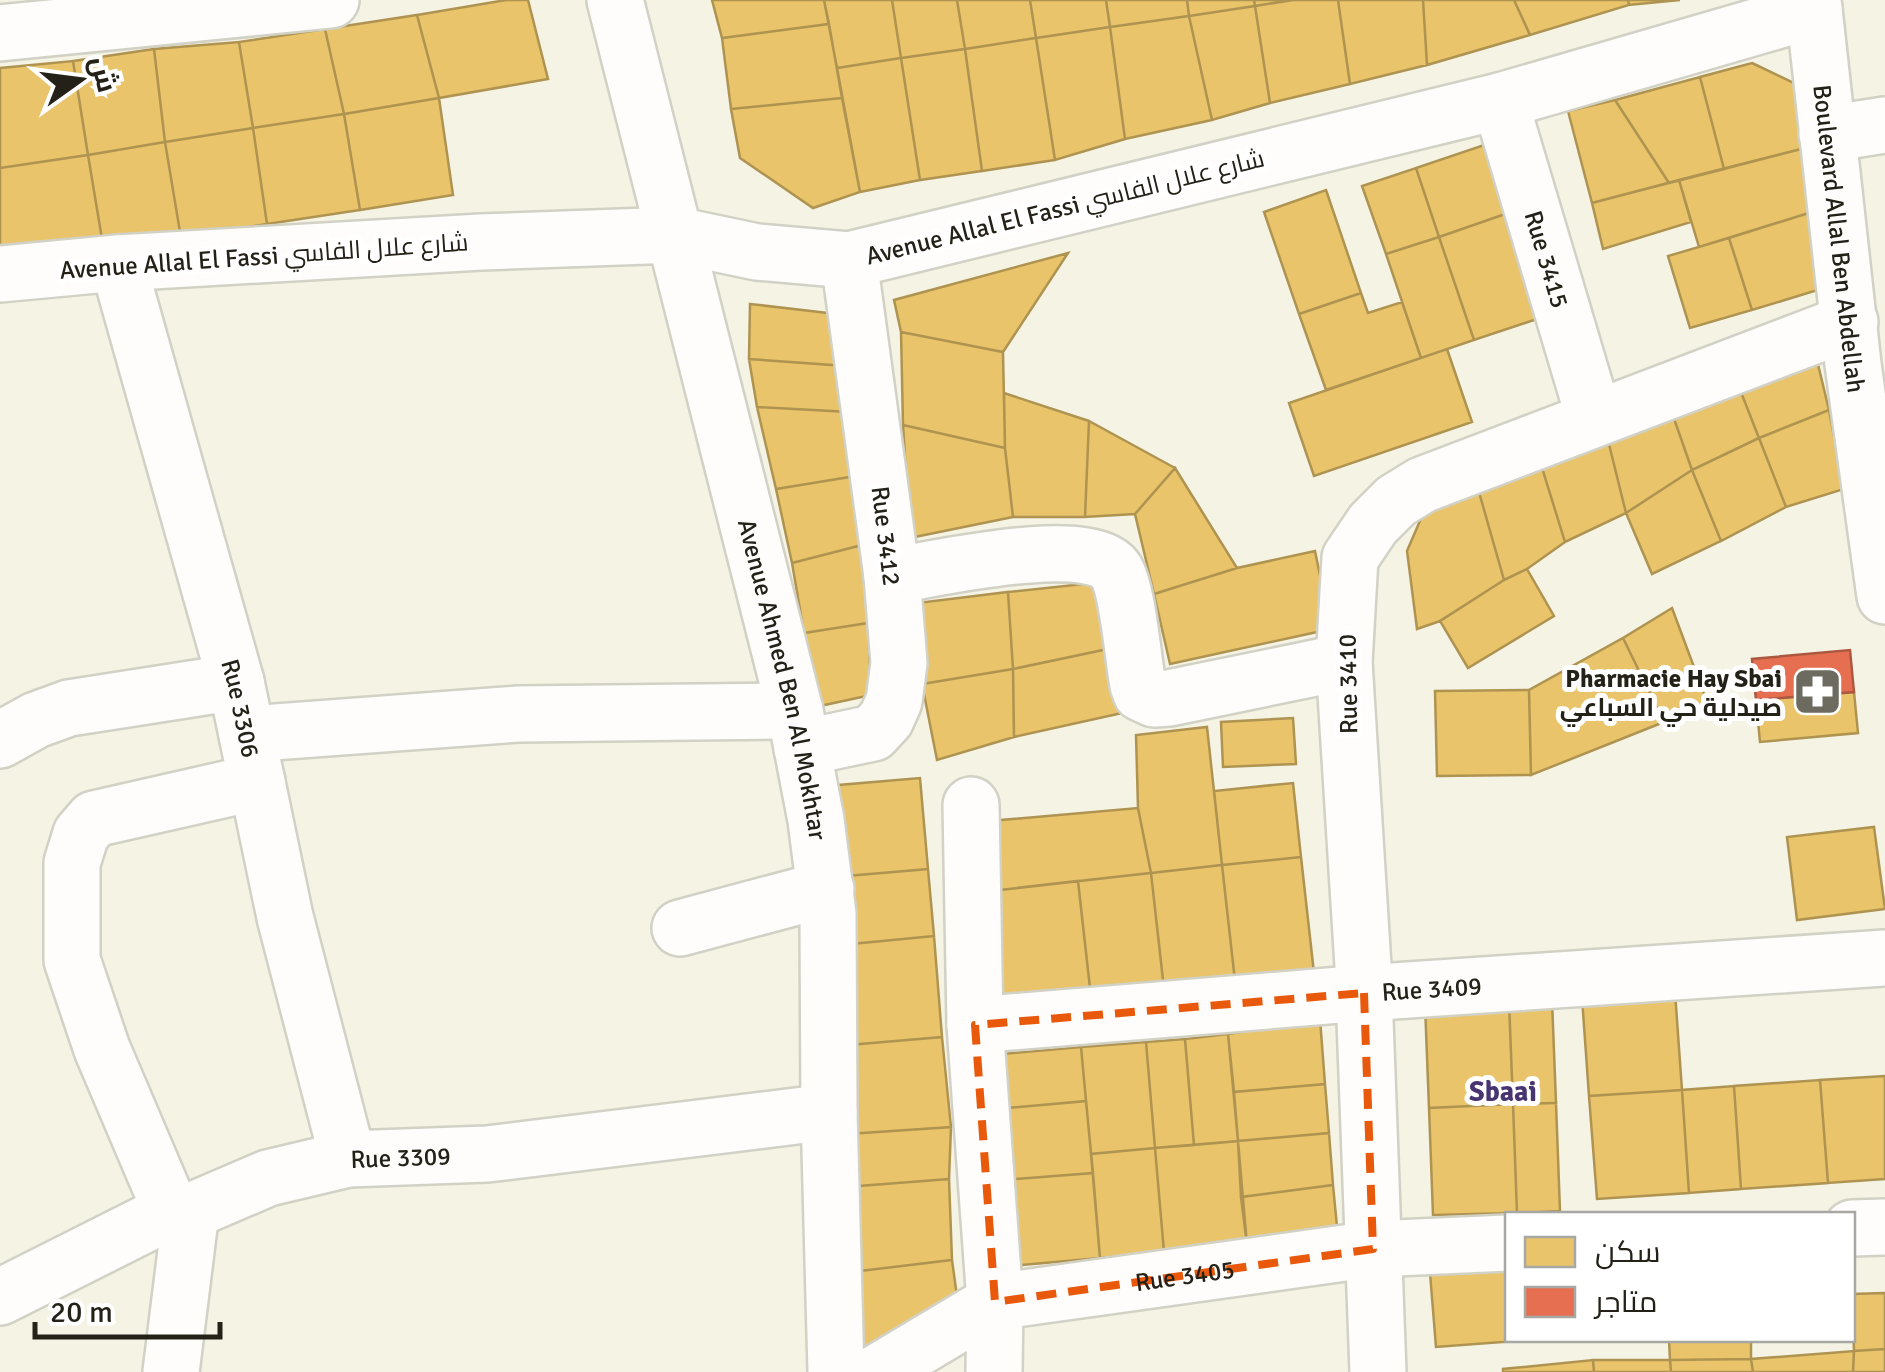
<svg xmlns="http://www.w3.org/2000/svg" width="1885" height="1372" font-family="Signika,Cairo,sans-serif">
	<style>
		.homes { fill: #e9c46a; stroke: #ae9351; stroke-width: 2.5 }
		.shops { fill: #e76f51; stroke: #ac5840; stroke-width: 2.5 }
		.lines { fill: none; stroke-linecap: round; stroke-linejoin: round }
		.minor-casing { stroke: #d2d1c5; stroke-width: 60 }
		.minor { stroke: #fefdfb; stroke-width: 55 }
		.marked { fill: none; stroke: #e8590c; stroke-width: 8; stroke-dasharray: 20 12; stroke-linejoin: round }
		.labels { text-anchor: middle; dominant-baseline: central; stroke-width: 10; stroke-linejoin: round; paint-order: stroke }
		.street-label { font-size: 25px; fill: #242218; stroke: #fff }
		.poi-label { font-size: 25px; font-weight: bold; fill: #242218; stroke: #fff; text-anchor: end }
		.neighbourhood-label { font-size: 28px; font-weight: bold; fill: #473470; stroke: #fff }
	</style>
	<rect width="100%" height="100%" fill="#f5f3e4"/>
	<path class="homes" d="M506,0H528L548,79L439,98L417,15Z
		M712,0H824L829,24L722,38Z
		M824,0H892L901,58L837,68Z
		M892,0H957L965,49L901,58Z
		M957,0H1030L1036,38L965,49Z
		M1030,0H1106L1110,27L1036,38Z
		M1106,0H1187L1189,16L1110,27Z
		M1187,0H1254L1255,6L1189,16Z
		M1254,0H1293L1255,6Z
		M1293,0H1338L1350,84L1270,103L1255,6Z
		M1338,0H1423L1427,65L1350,84Z
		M1423,0H1514L1530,35L1427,65Z
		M1514,0H1628L1629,5L1530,35Z
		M1628,0H1680L1629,5Z
		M1255,6L1270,103L1212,120L1189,16Z
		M417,15L439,98L344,114L325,29Z
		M1189,16L1212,120L1125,139L1110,27Z
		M829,24L842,98L731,109L722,38Z
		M1110,27L1125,139L1055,160L1036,38Z
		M325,29L344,114L253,128L239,42Z
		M1036,38L1055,160L982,171L965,49Z
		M239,42L253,128L165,142L154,49Z
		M154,49L165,142L88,155L73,61Z
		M965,49L982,171L920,180L901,58Z
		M901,58L920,180L860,192L837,68Z
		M73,61L88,155L0,168V68Z
		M1752,63L1796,84L1801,149L1724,169L1700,77Z
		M1700,77L1724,169L1669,183L1615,100Z
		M439,98L453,195L360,210L344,114Z
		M842,98L860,192L813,208L740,158L731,109Z
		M1615,100L1669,183L1592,203L1568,111Z
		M344,114L360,210L267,224L253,128Z
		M253,128L267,224L181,238L165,142Z
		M165,142L181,238L104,251L88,155Z
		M1487,144L1511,212L1439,237L1416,168Z
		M1801,149L1812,212L1699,247L1679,180Z
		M88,155L104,251L0,263V168Z
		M1416,168L1439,237L1386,254L1362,186Z
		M1679,180L1691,222L1603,249L1592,203Z
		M1326,190L1361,293L1299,314L1264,212Z
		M1511,212L1546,316L1474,340L1439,237Z
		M1812,212L1834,285L1752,310L1729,238Z
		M1439,237L1474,340L1421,358L1386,254Z
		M1729,238L1752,310L1690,328L1668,256Z
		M1068,253L1003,352L901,332L894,300Z
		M1361,293L1368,313L1402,302L1421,358L1326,390L1299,314Z
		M750,304L846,315L845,366L749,359Z
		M901,332L1003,352L1005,448L903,425Z
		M1447,349L1472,422L1314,476L1289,403Z
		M1815,352L1829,410L1759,438L1737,382Z
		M749,359L845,366L849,412L757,407Z
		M1737,382L1759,438L1692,470L1671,410Z
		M1004,393L1089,421L1085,517H1013L1005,448Z
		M757,407L849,412L856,476L776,489Z
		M1671,410L1692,470L1626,513L1606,432Z
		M1829,410L1844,489L1786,507L1759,438Z
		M1089,421L1175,468L1135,514L1085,517Z
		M903,425L1005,448L1013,517L910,538Z
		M1606,432L1626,513L1565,542L1539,458Z
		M1759,438L1786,507L1721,541L1692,470Z
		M1539,458L1565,542L1527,569L1504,580L1475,478Z
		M1175,468L1237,568L1154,594L1135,514Z
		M1692,470L1721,541L1652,574L1626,513Z
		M856,476L866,544L792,563L776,489Z
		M1475,478L1504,580L1440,621L1417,629L1407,551L1432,493Z
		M866,544L868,623L804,633L792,563Z
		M1315,551L1331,629L1170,664L1154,594L1237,568Z
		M1527,569L1554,616L1468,668L1440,621L1504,580Z
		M1111,581L1122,646L1013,669L1008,592Z
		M1008,592L1013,669L922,684L909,604Z
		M1672,608L1710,710L1664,722L1623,638Z
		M868,623L871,695L820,706L804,633Z
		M1623,638L1664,722L1531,775L1529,690Z
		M1122,646L1131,711L1014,737L1013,669Z
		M1013,669L1014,737L937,760L922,684Z
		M1529,690L1531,775L1437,776L1435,691Z
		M1854,692L1858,733L1760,742L1756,700Z
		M1293,718L1296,764L1223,767L1221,722Z
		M1207,727L1222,865L1151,873L1138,808L1136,735Z
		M920,778L928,869L835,877L827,786Z
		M1293,783L1301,857L1222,865L1214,791Z
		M1138,808L1151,873L991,891L989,821Z
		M1874,827L1885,909L1797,920L1787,837Z
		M1301,857L1314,973L1235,981L1222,865Z
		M1222,865L1235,981L1164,989L1151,873Z
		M928,869L934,936L841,945L835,877Z
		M1151,873L1164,989L1091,997L1078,881Z
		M1078,881L1091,997L1004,1007L991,891Z
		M934,936L942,1037L849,1045L841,945Z
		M1675,992L1682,1090L1589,1096L1582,998Z
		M1552,1000L1556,1103L1513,1104L1509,1002Z
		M1509,1002L1513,1104L1429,1108L1425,1005Z
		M1320,1019L1325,1084L1234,1092L1228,1034Z
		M1228,1034L1238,1141L1194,1145L1185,1039Z
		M942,1037L951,1127L848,1134L849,1045Z
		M1185,1039L1194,1145L1155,1148L1146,1042Z
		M1146,1042L1155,1148L1091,1154L1081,1047Z
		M1081,1047L1086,1101L996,1109L991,1055Z
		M1885,1076V1179L1828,1183L1820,1080Z
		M1820,1080L1828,1183L1741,1189L1734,1086Z
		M1325,1084L1329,1133L1238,1141L1234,1092Z
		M1734,1086L1741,1189L1689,1193L1682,1090Z
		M1682,1090L1689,1193L1597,1199L1589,1096Z
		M1086,1101L1093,1173L1002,1180L996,1109Z
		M1556,1103L1560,1211L1517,1213L1513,1104Z
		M1513,1104L1517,1213L1433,1215L1429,1108Z
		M951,1127L949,1179L846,1187L848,1134Z
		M1329,1133L1333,1185L1241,1197L1238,1141Z
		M1238,1141L1247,1245L1164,1252L1155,1148Z
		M1155,1148L1164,1252L1100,1258L1091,1154Z
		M1093,1173L1100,1258L1010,1266L1002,1180Z
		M949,1179L952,1260L843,1273L846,1187Z
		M1333,1185L1338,1237L1247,1245L1241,1197Z
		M952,1260L959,1311L857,1361L843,1273Z
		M1508,1266V1340H1531L1436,1347L1430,1273Z
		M1885,1293V1349L1854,1351L1852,1294Z
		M1669,1340H1751V1359L1670,1360Z
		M1885,1349V1372H1853L1854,1351Z
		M1854,1351L1853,1372H1753L1751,1359Z
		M1751,1359L1753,1372H1671L1670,1360Z
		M1593,1360H1670L1671,1372H1594Z
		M1593,1360L1594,1372H1503V1369Z"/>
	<path class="shops" d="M1850,650L1854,692L1756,700L1752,659Z"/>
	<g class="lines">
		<defs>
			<g id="minor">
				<path id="s1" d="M615,0L795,711L816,820L828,914L829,1112L836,1372"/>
				<path id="s2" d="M1813,0L1853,364L1885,596"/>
				<path d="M0,33L331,0"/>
				<path id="s3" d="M1500,101L1594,417"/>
				<path d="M1827,134L1885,125"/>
				<path id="s4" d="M118,263L236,682L285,917L348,1159"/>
				<path d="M0,274L118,263L481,242L676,235L757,252L849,260L1500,101L1814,10"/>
				<path d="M892,576C934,569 1093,533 1116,571C1128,591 1133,659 1138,685L1141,693L1154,699L1169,698L1344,662"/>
				<path d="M247,734L518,714L795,711"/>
				<path d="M0,740L36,720L69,708L236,682"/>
				<path d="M802,748L873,733L886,719L894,701L899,663L892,576L849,260"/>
				<path d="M971,805L975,1025L995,1302L994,1372"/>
				<path d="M680,928L826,889"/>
				<path id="s5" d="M975,1025L1364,993L1885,958"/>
				<path d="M171,1211L102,1049L72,960V863L81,834L94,819L257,782"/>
				<path d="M1852,1228L1885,1227"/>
				<path id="s6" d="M0,1297L171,1211H191L268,1178L348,1159L487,1154L829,1112"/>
				<path d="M171,1372L191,1211"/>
				<path id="s7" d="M878,1372L995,1302L1373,1249L1508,1243"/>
				<path d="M1378,1372L1363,966L1344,662L1350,558L1373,524L1396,501L1422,485L1850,322"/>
			</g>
		</defs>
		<use href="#minor" class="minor-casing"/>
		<use href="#minor" class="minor"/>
	</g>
	<path class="marked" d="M1364,993L1373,1249L995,1302L975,1025Z"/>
	<defs>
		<symbol id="pharmacy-square" viewBox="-11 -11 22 22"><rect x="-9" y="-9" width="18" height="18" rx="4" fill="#6d6b5f" stroke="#fff"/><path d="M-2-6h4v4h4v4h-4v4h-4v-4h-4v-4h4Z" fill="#fff"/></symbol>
	</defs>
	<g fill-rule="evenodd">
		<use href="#pharmacy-square" x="1790" y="664" width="55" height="55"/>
	</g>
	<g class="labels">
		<g class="street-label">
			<text transform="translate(1065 207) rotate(-14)">Avenue Allal El Fassi شارع علال الفاسي</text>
			<text stroke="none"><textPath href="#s2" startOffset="240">Boulevard Allal Ben Abdellah</textPath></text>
			<text transform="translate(264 256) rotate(-4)">Avenue Allal El Fassi شارع علال الفاسي</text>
			<text stroke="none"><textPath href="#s3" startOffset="165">Rue 3415</textPath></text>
			<text transform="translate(886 536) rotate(83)">Rue 3412</text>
			<text stroke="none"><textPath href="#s1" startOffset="700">Avenue Ahmed Ben Al Mokhtar</textPath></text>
			<text transform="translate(1348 684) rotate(-91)">Rue 3410</text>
			<text stroke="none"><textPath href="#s4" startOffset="462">Rue 3306</textPath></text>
			<text stroke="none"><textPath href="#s5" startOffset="458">Rue 3409</textPath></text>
			<text stroke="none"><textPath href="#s6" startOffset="430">Rue 3309</textPath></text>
			<text stroke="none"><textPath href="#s7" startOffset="328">Rue 3405</textPath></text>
		</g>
		<g class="poi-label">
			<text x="1782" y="678">Pharmacie Hay Sbai<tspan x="1782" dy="29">صيدلية حي السباعي</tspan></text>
		</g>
		<g class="neighbourhood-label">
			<text x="1503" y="1092">Sbaai</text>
		</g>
	</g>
	<rect x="1505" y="1212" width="350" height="130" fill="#ffffff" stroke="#a7a7a3" stroke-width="2.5"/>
	<rect x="1525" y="1237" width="50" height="30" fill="#e9c46a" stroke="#a7a7a3" stroke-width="2.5"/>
	<text x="1595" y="1262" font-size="30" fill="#242218">سكن</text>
	<rect x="1525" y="1287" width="50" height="30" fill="#e76f51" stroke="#a7a7a3" stroke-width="2.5"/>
	<text x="1595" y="1312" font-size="30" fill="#242218">متاجر</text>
	<g transform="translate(80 80) rotate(76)" stroke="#ffffff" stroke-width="8" paint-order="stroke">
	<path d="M0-8L18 38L0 25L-18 38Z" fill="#242218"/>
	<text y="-15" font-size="28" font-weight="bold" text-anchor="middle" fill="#242218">ش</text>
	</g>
	<path d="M35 1322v15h185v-15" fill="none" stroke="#242218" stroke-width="5"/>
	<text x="50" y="1322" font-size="30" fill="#242218" stroke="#ffffff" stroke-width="8" paint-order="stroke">20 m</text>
</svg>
